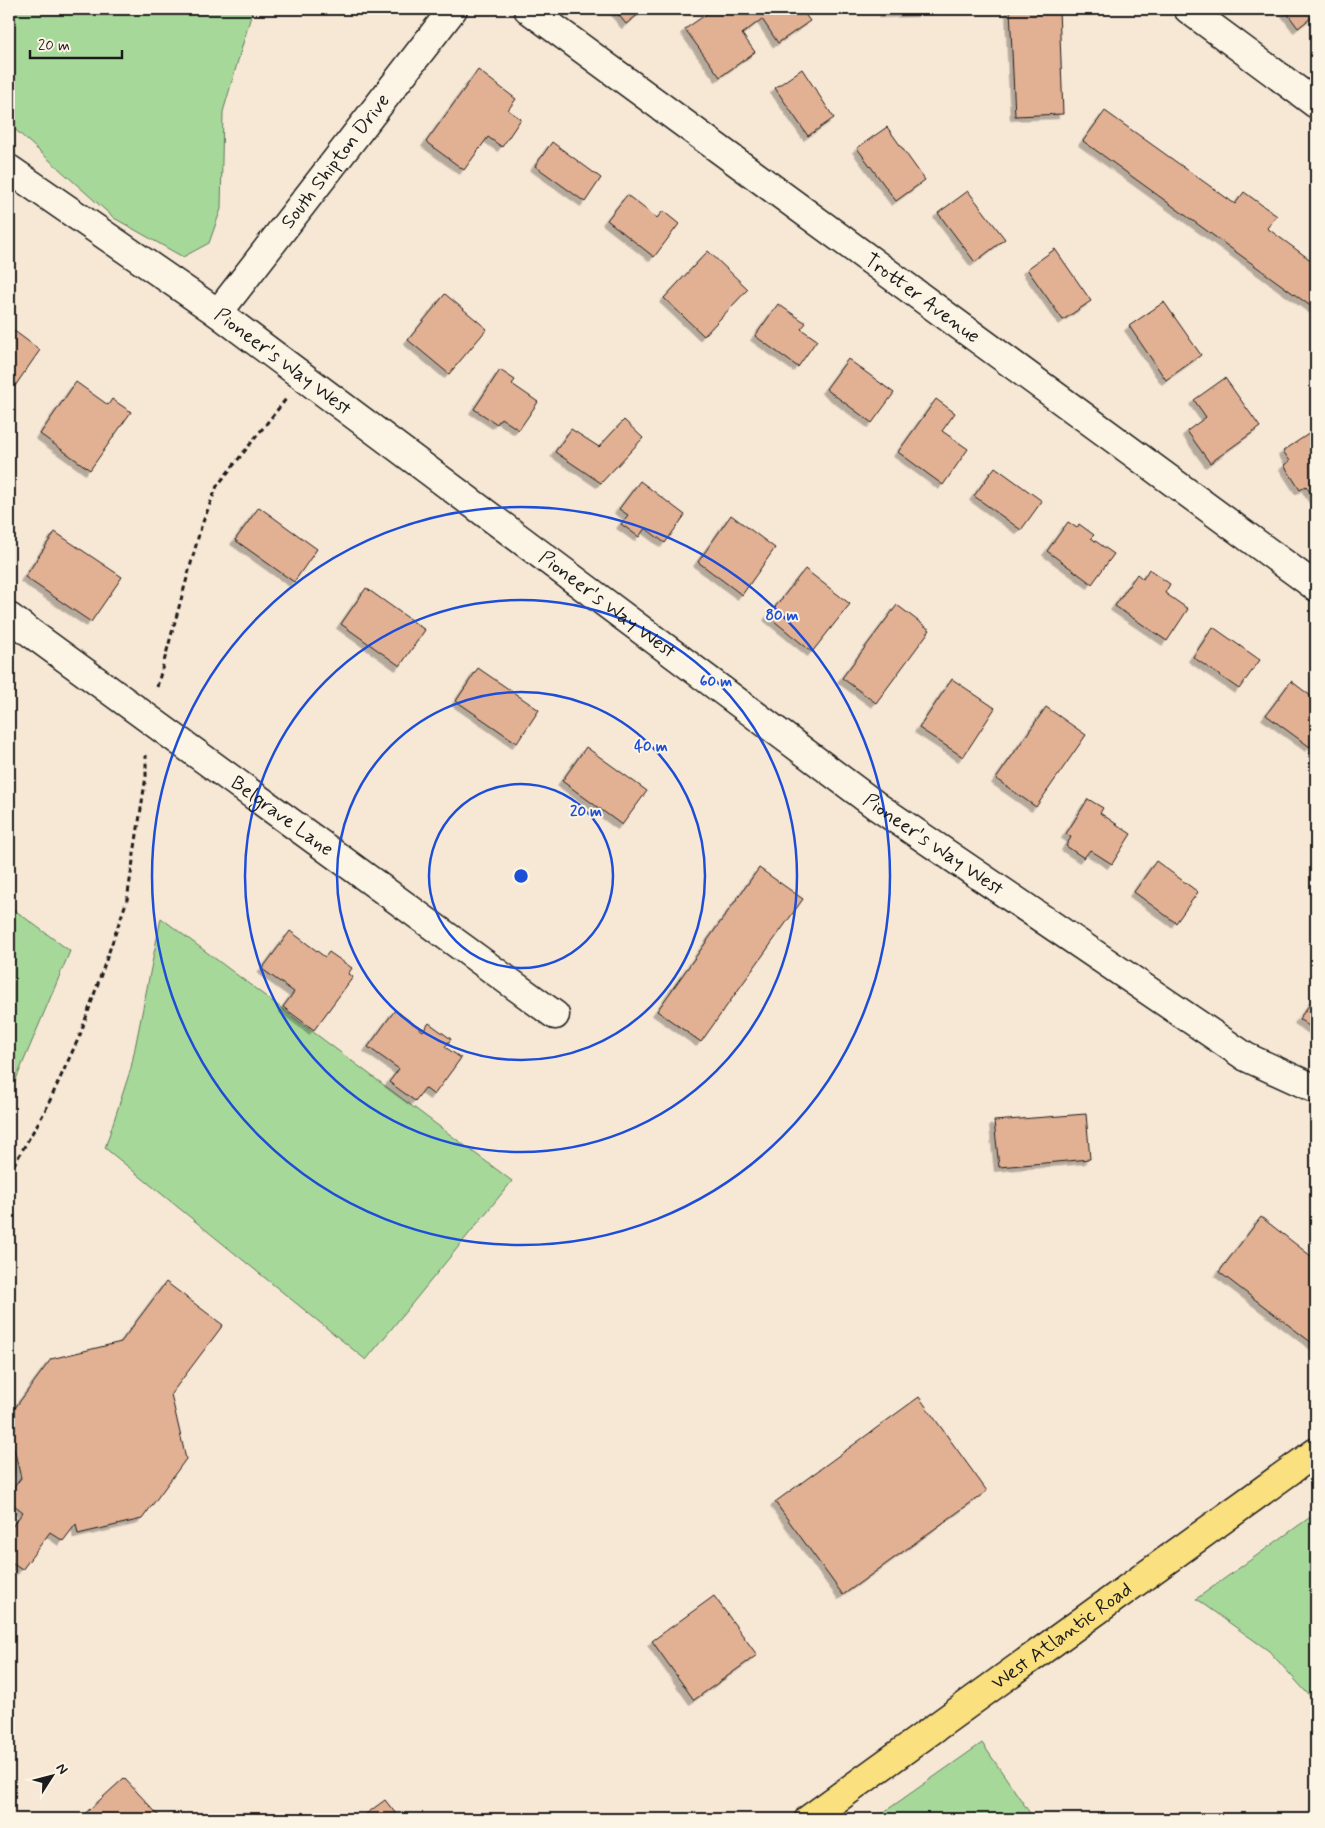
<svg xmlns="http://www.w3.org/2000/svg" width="1325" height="1828" font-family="Mynerve,sans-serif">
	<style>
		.green { fill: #a6d89a; stroke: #617a5b }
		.building { fill: #e2b093; stroke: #1c1c1c; filter: url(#shadow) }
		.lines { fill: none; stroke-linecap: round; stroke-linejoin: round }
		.minor-casing { stroke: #1c1c1c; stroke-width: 31 }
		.major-casing { stroke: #1c1c1c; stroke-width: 31 }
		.path { stroke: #1c1c1c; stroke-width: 3; stroke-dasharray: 5 4; stroke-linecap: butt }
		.minor { stroke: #fcf5e5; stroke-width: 28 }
		.major { stroke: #fbe080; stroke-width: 28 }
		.ring { fill: none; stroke: #1d4ed8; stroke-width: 2.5 }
		.labels { text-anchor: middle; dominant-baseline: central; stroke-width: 4; stroke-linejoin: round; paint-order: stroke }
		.street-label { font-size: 20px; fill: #1c1c1c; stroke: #fcf5e5 }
		.centre { fill: #1d4ed8; stroke: #fcf5e5; stroke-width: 2.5 }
		.ring-label { font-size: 15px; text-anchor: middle; font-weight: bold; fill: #1d4ed8; stroke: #fcf5e5; stroke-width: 4; stroke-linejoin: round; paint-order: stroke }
	</style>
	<defs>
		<filter id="shadow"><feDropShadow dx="-4.5" dy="4.5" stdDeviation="0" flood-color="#0004"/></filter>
	</defs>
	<rect width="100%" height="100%" fill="#f7e7d5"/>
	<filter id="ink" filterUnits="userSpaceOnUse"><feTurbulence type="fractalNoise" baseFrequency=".02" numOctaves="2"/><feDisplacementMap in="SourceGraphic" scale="10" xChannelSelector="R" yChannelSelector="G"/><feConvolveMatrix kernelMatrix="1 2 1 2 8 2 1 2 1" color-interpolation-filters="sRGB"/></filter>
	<g filter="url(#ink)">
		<path class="green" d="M9,9H253L223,112L221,209L209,243L183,257L114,218L9,124Z
			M9,906L70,951L9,1096Z
			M161,918L512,1181L366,1360L105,1148L131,1068Z
			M1316,1513V1703L1269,1651L1196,1599Z
			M982,1743L1034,1819H878L877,1817Z"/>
		<path class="building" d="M614,9H645L626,24Z
			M714,9H801L810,21L778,43L762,19L742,34L755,52L720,77L685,29Z
			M884,9H922V12L885,13Z
			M1010,9H1059L1063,114L1015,116Z
			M1284,9H1316V14L1298,28Z
			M802,69L834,118L808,136L775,88Z
			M478,70L516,99L508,110L521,119L502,147L488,137L464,170L426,142Z
			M1105,111L1235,204L1244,192L1277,216L1267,228L1316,264V310L1083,141Z
			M887,127L925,180L896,201L857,148Z
			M552,142L601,178L585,202L535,166Z
			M968,191L1005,239L975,262L938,213Z
			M627,195L657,218L663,211L679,224L654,257L607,220Z
			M1055,249L1091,301L1063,320L1027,269Z
			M708,251L748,289L704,336L664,298Z
			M445,294L487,329L449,374L408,340Z
			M1164,302L1201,355L1166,380L1129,326Z
			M778,304L806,323L801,329L817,340L798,367L755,336Z
			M9,327L40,350L15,386L9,381Z
			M848,359L894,393L872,423L826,389Z
			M500,370L515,380L512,384L538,402L519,430L501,418L497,424L474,409Z
			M1225,378L1260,427L1210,463L1187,431L1206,417L1194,400Z
			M76,382L108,405L112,399L131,412L90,470L40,434Z
			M936,399L955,413L942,431L968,449L943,485L898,452Z
			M624,420L643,438L601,483L555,452L571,429L599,447Z
			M1316,429V502L1306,486L1300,490L1284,465L1290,461L1283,451Z
			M995,467L1042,501L1021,530L974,496Z
			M640,481L685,515L665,543L645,528L639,537L621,524L628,515L619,509Z
			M259,507L317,549L294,582L235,540Z
			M731,515L775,548L742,595L698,562Z
			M1068,522L1077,528L1079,524L1094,535L1091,538L1114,554L1092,584L1047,551Z
			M55,532L122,577L91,622L25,577Z
			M805,569L850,604L812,652L768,616Z
			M1149,569L1170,584L1165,593L1188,609L1167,641L1115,606L1137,574L1143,579Z
			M366,588L425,630L400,666L341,624Z
			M897,605L930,630L876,703L842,678Z
			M1213,627L1260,660L1239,689L1193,657Z
			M478,668L539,710L517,743L456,701Z
			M952,679L995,708L963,757L919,728Z
			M1291,681L1316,700V739L1310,747L1266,715Z
			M1046,707L1086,735L1036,807L996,779Z
			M586,747L647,791L622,825L562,781Z
			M1088,799L1103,808L1100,813L1131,834L1112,864L1090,850L1084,858L1066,846L1071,837L1066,834Z
			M1156,861L1198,892L1176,923L1134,892Z
			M759,868L803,899L701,1042L657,1011Z
			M290,931L325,957L329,952L352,968L348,974L353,977L314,1030L283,1007L294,992L262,969Z
			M1316,996V1031L1299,1019Z
			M395,1010L423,1031L429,1023L451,1039L445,1047L461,1058L434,1095L425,1088L415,1101L389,1082L399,1069L368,1047Z
			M1086,1114L1090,1159L999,1167L994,1121Z
			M1261,1217L1316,1260V1346L1219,1272Z
			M166,1282L223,1325L171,1394L186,1459L142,1519L78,1534L76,1524L63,1541L50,1532L22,1570L9,1561V1531L23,1512L9,1501V1494L21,1478L9,1428V1416L51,1359L121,1342Z
			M919,1397L987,1491L843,1595L775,1502Z
			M714,1596L757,1655L694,1700L652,1641Z
			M124,1778L162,1819H79Z
			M385,1800L400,1819H359Z"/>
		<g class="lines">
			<defs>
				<g id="minor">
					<path id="s1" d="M528,9L1316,587"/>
					<path d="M1188,9L1316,104"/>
					<path id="s2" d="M9,169L218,313L878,807L1246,1057L1316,1089"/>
					<path id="s3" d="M218,313L453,9"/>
					<path id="s4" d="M9,617L555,1015"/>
				</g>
				<g id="major">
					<path id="s5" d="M809,1819L1316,1452"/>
				</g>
			</defs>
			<use href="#minor" class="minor-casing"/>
			<use href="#major" class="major-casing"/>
			<path class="path" d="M157,687L201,527L217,486L286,399
				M9,1173L45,1111L80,1035L127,900L146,776V755"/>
			<use href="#minor" class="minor"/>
			<use href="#major" class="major"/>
		</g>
	</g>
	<g class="ring">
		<circle cx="521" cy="876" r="92"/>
		<circle cx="521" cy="876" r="184"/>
		<circle cx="521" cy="876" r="276"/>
		<circle cx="521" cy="876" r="369"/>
	</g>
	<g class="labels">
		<g class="street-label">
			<text stroke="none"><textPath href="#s3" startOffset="192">South Shipton Drive</textPath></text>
			<text stroke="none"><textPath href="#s1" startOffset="489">Trotter Avenue</textPath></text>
			<text stroke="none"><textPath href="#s2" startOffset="335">Pioneer's Way West</textPath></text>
			<text stroke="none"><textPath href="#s2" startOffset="740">Pioneer's Way West</textPath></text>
			<text stroke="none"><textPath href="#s4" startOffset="338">Belgrave Lane</textPath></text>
			<text stroke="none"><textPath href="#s2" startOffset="1145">Pioneer's Way West</textPath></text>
			<text stroke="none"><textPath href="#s5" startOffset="312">West Atlantic Road</textPath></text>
		</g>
	</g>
	<circle cx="521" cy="876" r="8" class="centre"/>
	<g class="ring-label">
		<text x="782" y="620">80 m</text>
		<text x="716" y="686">60 m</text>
		<text x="651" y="751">40 m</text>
		<text x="586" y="816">20 m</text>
	</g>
	<rect width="1325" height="1828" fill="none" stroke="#fcf5e5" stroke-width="30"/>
	<rect x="15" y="15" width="1295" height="1798" fill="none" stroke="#1c1c1c" stroke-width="2" filter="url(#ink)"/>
	<g transform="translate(52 1776) rotate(54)" stroke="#fcf5e5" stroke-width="4" paint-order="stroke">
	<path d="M0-4L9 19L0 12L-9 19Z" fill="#1c1c1c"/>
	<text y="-8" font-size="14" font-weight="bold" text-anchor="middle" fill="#1c1c1c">N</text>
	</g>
	<path d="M30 50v8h92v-8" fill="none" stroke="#1c1c1c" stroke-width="2.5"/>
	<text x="38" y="50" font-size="15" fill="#1c1c1c" stroke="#fcf5e5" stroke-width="4" paint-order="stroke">20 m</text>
</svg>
